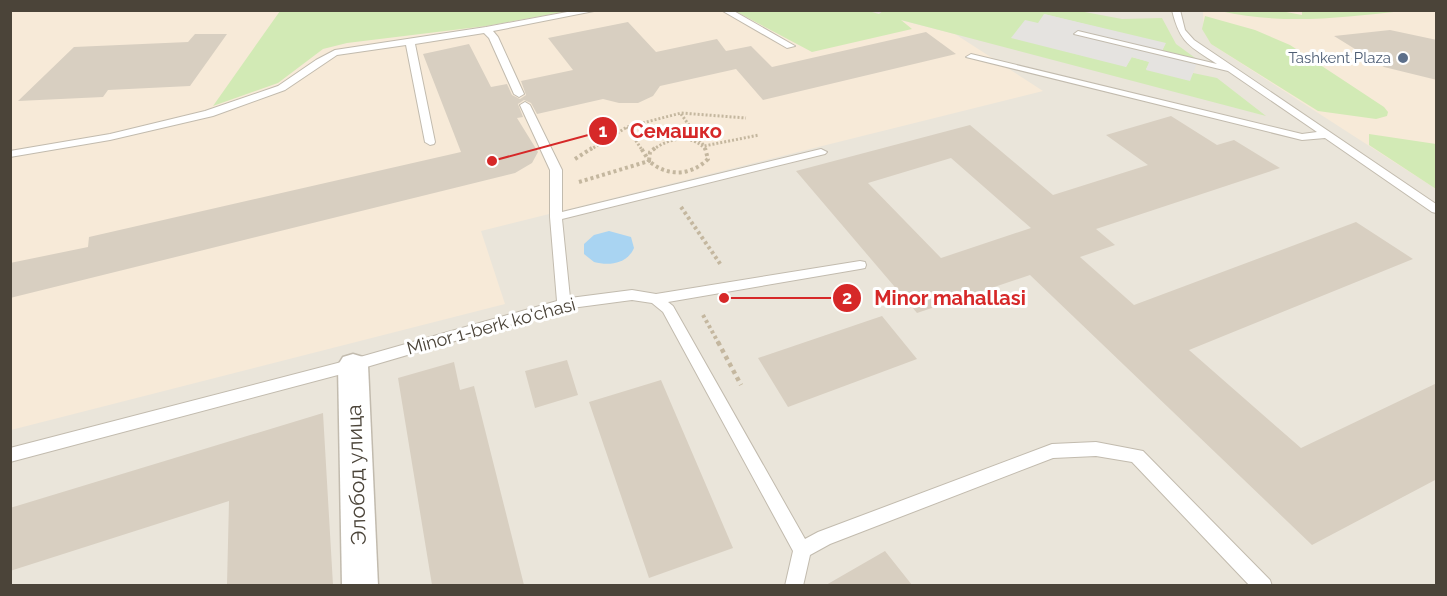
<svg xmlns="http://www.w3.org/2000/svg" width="1447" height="596" font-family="Raleway,sans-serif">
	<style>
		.residential { fill: #eae5da }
		.commercial { fill: #f7ead8 }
		.green { fill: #d2eab5 }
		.parking { fill: #e5e3e0 }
		.water { fill: #a9d4f2 }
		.building { fill: #d8cfc1; fill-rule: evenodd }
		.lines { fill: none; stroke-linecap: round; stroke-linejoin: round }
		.lane-casing { stroke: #c2bbae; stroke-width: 2 }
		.street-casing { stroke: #c2bbae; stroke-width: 3 }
		.path-far2 { stroke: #c4b79f; stroke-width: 3; stroke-dasharray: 2 2; stroke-linecap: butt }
		.path-far1 { stroke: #c4b79f; stroke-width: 4; stroke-dasharray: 3 3; stroke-linecap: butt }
		.path { stroke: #c4b79f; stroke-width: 4.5; stroke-dasharray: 4 4; stroke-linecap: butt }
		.lane { fill: #fff; fill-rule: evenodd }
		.street { fill: #fff; fill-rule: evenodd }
		.service-dot { fill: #5c6f8a; stroke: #fff; stroke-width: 2 }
		.labels { text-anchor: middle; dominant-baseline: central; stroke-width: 6; stroke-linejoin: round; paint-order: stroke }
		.far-service-label { font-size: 15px; fill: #4e5e75; stroke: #fff; text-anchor: end }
		.street-label { font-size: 18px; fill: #4b4439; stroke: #fff }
		.near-street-label { font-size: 21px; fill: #4b4439; stroke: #fff }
		.leader { fill: none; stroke: #d62828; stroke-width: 2 }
		.callout-dot { fill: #d62828; stroke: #fff; stroke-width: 2 }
		.mark-label { font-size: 18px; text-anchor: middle; font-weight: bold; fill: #fff }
		.callout-label { font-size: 20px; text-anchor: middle; font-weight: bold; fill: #d62828; stroke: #fff; stroke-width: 6; stroke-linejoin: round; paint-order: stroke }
	</style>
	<rect width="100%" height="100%" fill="#f6f3ec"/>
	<path class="residential" d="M11,11H1436V585H11Z"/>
	<path class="commercial" d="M11,11H865L955,34L1043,91L481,231L505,304L11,430Z
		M1203,11H1436V189L1211,44L1204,32Z"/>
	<path class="green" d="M865,10L879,14L884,10H1074L1122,19L1162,18L1176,44L1198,60L1162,51L1165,44L1044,14L1126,67L1131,57L1150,62L1146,69L1189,80L1193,73L1217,78L1266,116L901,20L912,29L812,52L735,11Z
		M1302,10L1403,11C1338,18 1284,25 1220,11H1281L1302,15Z
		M280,11V10L569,11L486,26L347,43L323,49L278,83L213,106Z
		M1205,16L1255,30L1290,45L1384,107L1388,112L1387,116L1376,119L1318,111L1211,44L1202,29Z
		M1369,134L1436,144V189L1369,145Z"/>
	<path class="parking" d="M1044,14L1166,43L1162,51L1198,60L1190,81L1146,70L1149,62L1132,57L1126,67L1011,38L1025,20L1038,23Z"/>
	<path class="water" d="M609,231L631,237L634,248C627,264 609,266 594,262L584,254V244L594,235Z"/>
	<path class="building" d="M628,22L656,52L717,39L726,51L751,46L772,67L926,32L956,54L763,100L736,69L660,86L653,96L638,103H619L603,99L537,114L531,103L524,100L518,104L523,117L517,118L538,152L532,163L515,173L10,298V263L88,247L89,237L461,152L423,54L469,44L491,87L507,84L512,95L520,99L526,95L521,81L573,70L548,38Z
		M1390,30L1437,40V80L1384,67L1334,36Z
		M195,34H227L190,86L108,90L103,97L18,101L74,47L188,42Z
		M1171,116L1217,145L1234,140L1280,168L1096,229L1115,245L1080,257L1134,305L1356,222L1413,259L1189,350L1301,448L1437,383V479L1312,545L1030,275L917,313L796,171L970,125L1053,195L1148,165L1106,135ZM951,158L1031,228L941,258L868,183Z
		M882,316L917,359L788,407L758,358Z
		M567,360L578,395L535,408L525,371Z
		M454,362L460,390L474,386L524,585H432L398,378Z
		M661,380L733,548L649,578L589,402Z
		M323,413L333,585H227L229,501L10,571V508Z
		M885,551L912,585H826Z"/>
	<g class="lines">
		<defs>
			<path id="lane" d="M578,10H599L493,31L498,37L524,94L519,97L514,94L489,38L484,33L415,44L435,142L434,144L430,145L425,142L406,45L337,55L285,90L213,116L110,140L10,157V151L110,134L205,111L278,86L316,60L335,50L486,27Z
				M721,10H732L795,46L787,48Z
				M1172,10H1180L1185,30L1194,40L1436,204V213L1432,212L1325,138L1302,140L966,57L971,54L1302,134L1317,132L1228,71L1074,34L1078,31L1217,64C1190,46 1180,44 1172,10Z
				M525,102L530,105L562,170V212L821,149L827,152L825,154L562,219L570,298L632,290L656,294L860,261L865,262L866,265L865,268L860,269L668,302L673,306L805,539L818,532L1052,444L1096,442L1143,451L1270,580L1272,586H1250L1132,462L1096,456L1053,458L830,544L810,555L803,586H785L793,551L663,312L652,303L632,300L564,309L353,371L10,462V448L353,359L557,301L550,217V170L520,105Z"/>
			<path id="street" d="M353,354L363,357L368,365L378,586H342L338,365L343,357Z"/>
		</defs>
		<use href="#lane" class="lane-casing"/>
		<use href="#street" class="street-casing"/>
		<path class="path-far2" d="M681,114L704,146L759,135
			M627,127L642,150
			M590,150L627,127L681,113L746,118
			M653,150C668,138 692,133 706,150"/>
		<path class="path-far1" d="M655,148L650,152L649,161C667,177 691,176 708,159L705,148
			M575,159L592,148
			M579,182L649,161L641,148
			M681,207L721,265
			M703,315L719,344"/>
		<path class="path" d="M718,342L741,385"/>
		<use href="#lane" class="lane"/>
		<use href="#street" class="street"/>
	</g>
	<circle class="service-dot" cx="1403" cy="58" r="6"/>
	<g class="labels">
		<g class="far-service-label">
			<text x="1391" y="58">Tashkent Plaza</text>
		</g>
		<g class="street-label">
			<text transform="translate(491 326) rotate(-15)">Minor 1-berk ko'chasi</text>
		</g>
		<g class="near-street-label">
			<text transform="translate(356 475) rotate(-92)">Элобод улица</text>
		</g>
	</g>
	<path class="leader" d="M492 161L603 131M724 298L847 298"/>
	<g class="callout-dot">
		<circle cx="492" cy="161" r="6"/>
		<circle cx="724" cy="298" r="6"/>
		<circle cx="603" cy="131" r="15"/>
		<circle cx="847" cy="298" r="15"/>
	</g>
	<g class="mark-label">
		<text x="603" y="137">1</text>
		<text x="847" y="304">2</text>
	</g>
	<g class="callout-label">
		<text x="676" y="138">Семашко</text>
		<text x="950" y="305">Minor mahallasi</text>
	</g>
	<rect width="1447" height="596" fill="none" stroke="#4b4439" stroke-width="24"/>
</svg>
